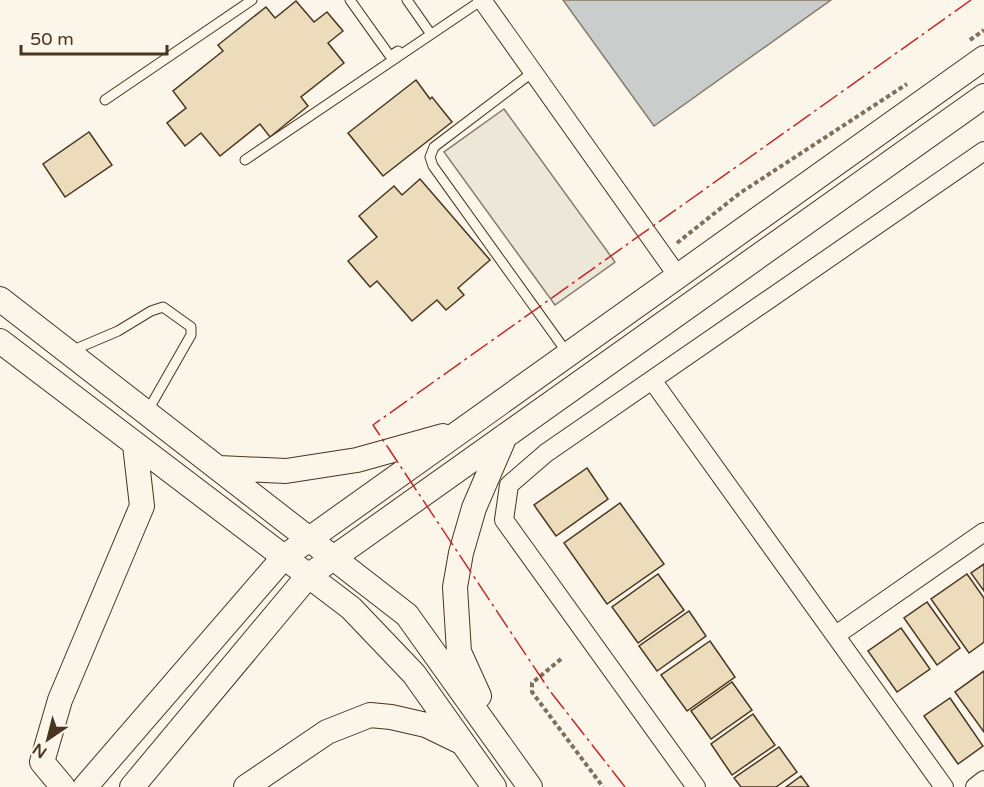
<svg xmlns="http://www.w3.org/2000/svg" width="984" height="787" font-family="'Varela Round',sans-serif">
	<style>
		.parking { fill: #ede7d9; stroke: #887966; stroke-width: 1.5 }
		.water { fill: #c9cecd; stroke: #887966; stroke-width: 1.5 }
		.building { fill: #ecdcbc; stroke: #4a3520; stroke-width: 1.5 }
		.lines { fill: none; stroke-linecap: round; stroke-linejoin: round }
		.lane-casing { stroke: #4a3520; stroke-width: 11 }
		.street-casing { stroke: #4a3520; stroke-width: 20 }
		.secondary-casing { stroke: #4a3520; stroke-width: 26 }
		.path { stroke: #7f6f5c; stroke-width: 4; stroke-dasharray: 4.5 3; stroke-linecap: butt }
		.lane { stroke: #fbf6e9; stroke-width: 9 }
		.street { stroke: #fbf6e9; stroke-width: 18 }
		.secondary { stroke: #fbf6e9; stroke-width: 24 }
		.power { stroke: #c62828; stroke-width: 1.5; stroke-dasharray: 21 4.5 3 4.5; stroke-linecap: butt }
	</style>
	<rect width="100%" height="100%" fill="#fbf6e9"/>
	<path class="parking" d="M504,109L615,262L555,305L444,152Z"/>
	<path class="water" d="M563,0H831L654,126Z"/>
	<path class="building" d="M296,1L314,22L327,12L343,31L328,43L344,63L301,97L308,106L270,137L260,124L220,156L201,133L185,146L167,123L186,108L173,91L223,51L218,45L266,7L275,18Z
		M416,80L430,99L432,97L452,122L383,176L348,133Z
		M89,132L112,165L65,197L43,164Z
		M420,179L490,260L458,288L464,295L446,310L437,300L412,321L377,281L370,287L348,261L377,237L359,216L394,186L402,195Z
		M587,468L608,499L556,536L534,505Z
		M620,503L664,564L607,604L564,543Z
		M984,564V591L971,573Z
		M658,574L684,610L638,643L612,607Z
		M967,574L984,598V642L969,653L931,599Z
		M927,602L960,648L937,665L904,618Z
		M689,611L706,636L657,671L639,646Z
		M901,628L930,669L897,692L868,651Z
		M710,641L735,677L687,711L661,675Z
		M984,671V732L955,692Z
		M732,682L752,710L711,739L691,711Z
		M950,698L983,746L958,764L924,716Z
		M753,714L775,745L732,775L711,744Z
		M779,747L797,772L776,787H741L734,778Z
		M801,776L809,787H786Z"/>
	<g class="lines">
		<defs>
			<path id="lane" d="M350,0L390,56L398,51
				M407,0L428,30
				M533,72L434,147L430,157L433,166L568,354
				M105,100L252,0
				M245,160L482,0
				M71,351L118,331L151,311L163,307L191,327V335L147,412"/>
			<path id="street" d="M482,0L677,275
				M652,380L944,787
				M836,635L984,532
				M696,787L504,520L509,485L546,453L984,151
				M975,787L984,780"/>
			<path id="secondary" d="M0,299L407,615L530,787
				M0,341L351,608L414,674L494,787
				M219,468L286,471L357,460L443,436
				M479,696L459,652L455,587L461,553L474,508L505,436
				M63,787L42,762L60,700L142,506L135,445
				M85,787L284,557L984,58
				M132,787L308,576L984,96
				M246,787L327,732L370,715L391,717L426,725L459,741"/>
		</defs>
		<use href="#lane" class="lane-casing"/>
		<use href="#street" class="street-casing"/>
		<use href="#secondary" class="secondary-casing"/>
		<path class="path" d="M970,40L984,30
			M677,243L740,193L907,84
			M561,659L532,683V692L603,787"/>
		<use href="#lane" class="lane"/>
		<use href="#street" class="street"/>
		<use href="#secondary" class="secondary"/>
		<path class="power" d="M625,787L550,691L373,425L971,0"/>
	</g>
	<g transform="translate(48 739) rotate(215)" stroke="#fbf6e9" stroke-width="4.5" paint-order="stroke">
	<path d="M0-4.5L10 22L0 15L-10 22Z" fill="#4a3520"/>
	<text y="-9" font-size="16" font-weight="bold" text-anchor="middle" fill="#4a3520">N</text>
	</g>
	<path d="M21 45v9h146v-9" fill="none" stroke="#4a3520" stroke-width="3"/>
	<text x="30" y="45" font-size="18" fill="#4a3520" stroke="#fbf6e9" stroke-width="4.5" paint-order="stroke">50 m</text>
</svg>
